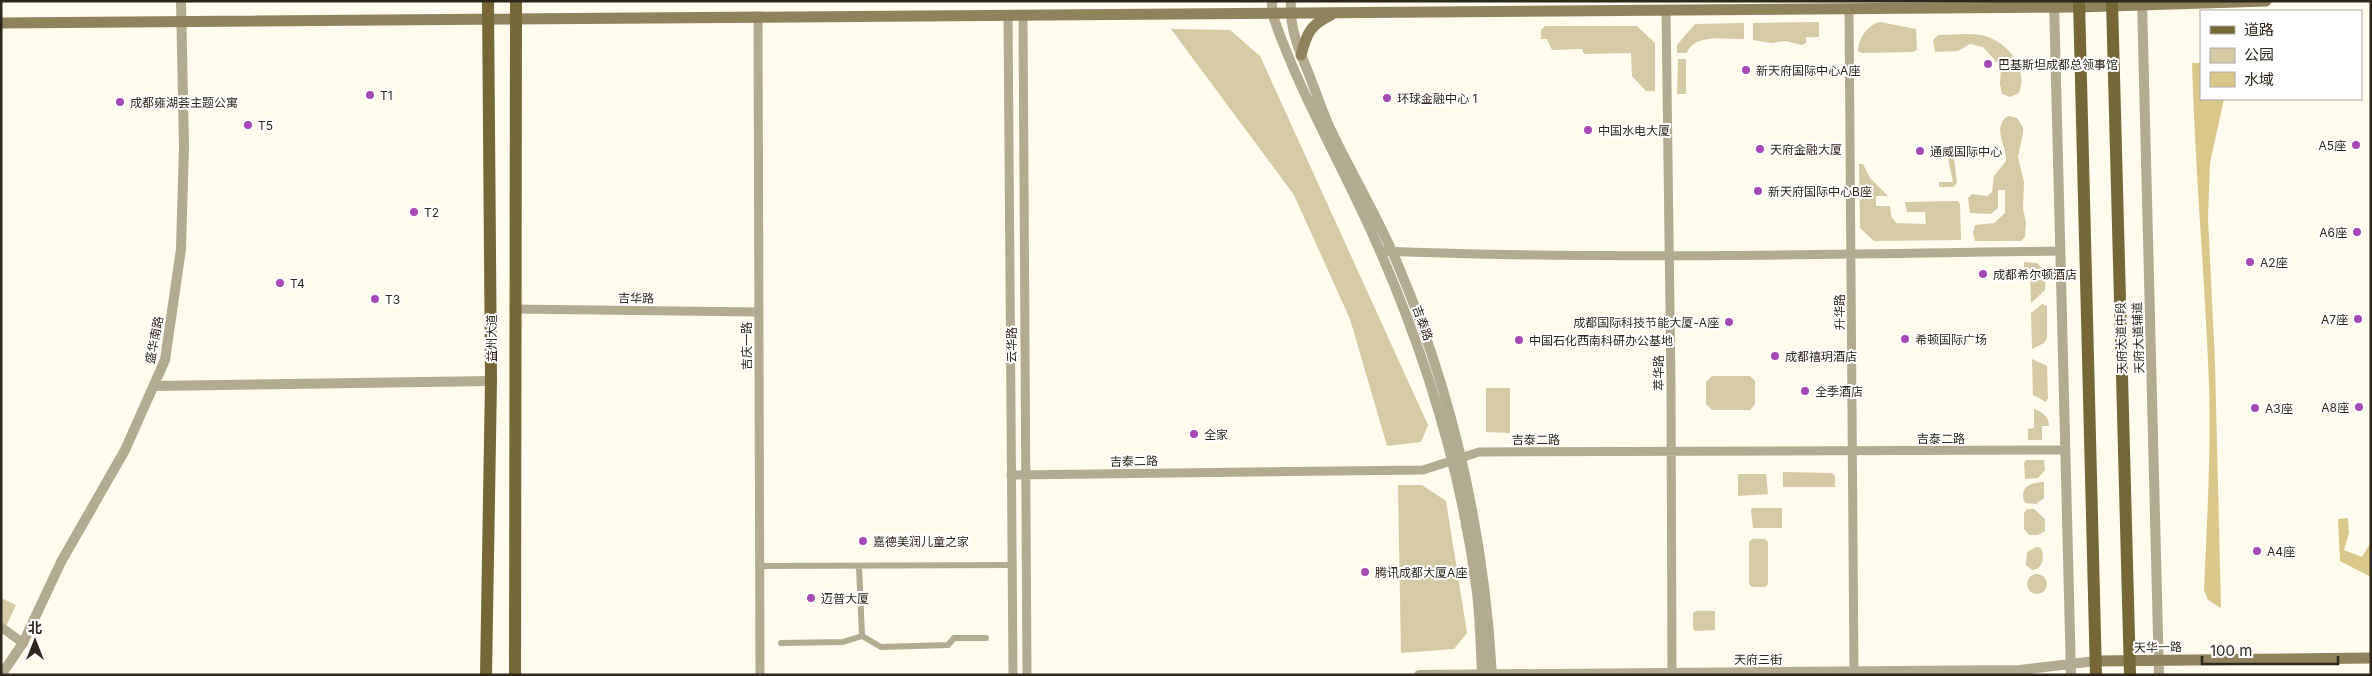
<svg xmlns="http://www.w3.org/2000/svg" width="2372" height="676" font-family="Inter,'Noto Sans SC',sans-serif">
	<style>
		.green { fill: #d5caa6 }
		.water { fill: #dac88b }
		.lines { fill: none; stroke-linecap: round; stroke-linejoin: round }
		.pedestrian { stroke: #b2aa91; stroke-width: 6 }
		.minor { stroke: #b2aa91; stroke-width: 9 }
		.tertiary { stroke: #b2aa91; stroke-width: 10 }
		.secondary { stroke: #8f835d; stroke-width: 11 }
		.primary { stroke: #766737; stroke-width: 12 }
		.poi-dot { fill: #a54ab5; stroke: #fff; stroke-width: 2 }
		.labels { text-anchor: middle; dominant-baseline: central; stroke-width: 4; stroke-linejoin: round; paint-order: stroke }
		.poi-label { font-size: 12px; fill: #2c281b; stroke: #fff; text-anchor: start }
		.street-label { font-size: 12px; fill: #2c281b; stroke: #fff }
	</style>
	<rect width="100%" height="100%" fill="#fffbed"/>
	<path class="green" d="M1819,22V37H1806V43L1802,45L1785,41L1771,43L1753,40V23Z
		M1880,22L1916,29L1917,50L1913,52L1862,53L1858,51C1858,39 1868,24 1880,22Z
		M1744,23V39C1727,39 1694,33 1687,53H1677V45L1695,24Z
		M1545,26H1637L1655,43V91H1646L1632,76L1631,53L1584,54L1582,49L1552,50L1547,39H1541V30Z
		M1171,29L1230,30L1260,56L1428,425L1421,442L1387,446L1350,319L1294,195Z
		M1938,35C1952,35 1967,33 1981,35C2006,40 2029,67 2019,93L2010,97L2002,94L2000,84L2001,67L1983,47L1970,44L1958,51L1935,52L1933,40Z
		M1678,59H1686V94H1677Z
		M2009,116L2017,118L2023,127V133L2018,157L2024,182L2023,208L2026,223L2025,237L2021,241H1975L1973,233L1975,225L1994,223L2005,213V190H1998V208L1991,214L1970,213L1968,198L1972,194L1987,196L1992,192L1994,176L2006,161C2007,146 1993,131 2005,118Z
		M1948,158H1954L1957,183L1953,187H1939V182H1953Z
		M1859,164H1863L1870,178L1888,196H1876V206H1890L1891,216L1896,223L1926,224L1925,212H1907L1905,202L1958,201L1960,204L1961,240L1874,241L1860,228Z
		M2024,262L2037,263L2046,272L2045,290L2031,303L2030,269L2024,268Z
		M2042,304L2047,306V338L2044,343L2032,349L2031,313Z
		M2032,359L2047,366L2048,398L2046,402L2033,395Z
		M1712,376H1750L1755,381V404L1750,410H1712L1706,404V382Z
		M1486,388H1510V433L1486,432Z
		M2034,409C2042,412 2049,416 2049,426H2042V440H2028V429L2034,428Z
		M2026,460H2044L2045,470L2038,478L2025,479L2024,463Z
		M1783,472L1832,473L1835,476V487H1783Z
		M1738,474H1766L1768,494L1738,496Z
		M2044,482V498L2036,504L2025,503C2018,487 2031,482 2044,482Z
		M1398,485H1422L1446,501L1467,633L1454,649L1401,653Z
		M1752,508H1782V528H1753L1751,510Z
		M2027,509H2034L2045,519V531L2038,535H2029L2024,529V513Z
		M1752,539H1765L1768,542V584L1765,587H1752L1749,584V542Z
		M2036,547L2041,548C2045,558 2043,569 2032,570L2026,565L2027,552Z
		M2027 584a10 10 0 1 1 20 0a10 10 0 1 1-20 0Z
		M1,598L16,605L1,637Z
		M1696,611H1715V630L1695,631L1693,629V613Z"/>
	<path class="water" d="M2192,63H2201V99H2224L2210,163L2208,218L2215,363L2221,608L2208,600L2204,590C2207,522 2211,454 2209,385C2205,278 2195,171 2192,63Z
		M2348,518L2349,533L2344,550L2362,557L2371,542V577L2340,561L2338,519Z"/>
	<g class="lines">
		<path class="pedestrian" d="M759,566L1012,565
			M859,566L862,636L881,647L948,645L954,638H986
			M781,643L843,642L862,636"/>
		<path class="minor" d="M1849,9L1854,675
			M1666,10L1671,385L1672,675
			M1008,15L1013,675
			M1023,15L1027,675
			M758,17L760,675
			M1380,251C1607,260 1834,254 2060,251
			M514,309L758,312
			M1011,475L1423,470L1479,452L2065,450
			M1,627L23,643"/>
		<path class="tertiary" d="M1272,1V13C1300,96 1346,171 1380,251C1427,359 1462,475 1477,592C1480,619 1481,647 1482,675
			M1291,1C1289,29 1300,52 1310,77C1316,93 1322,110 1329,126C1351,173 1378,217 1398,265C1454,397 1484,532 1492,675
			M2054,1L2071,675
			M2142,1L2159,675
			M155,386L491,381
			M1,675L23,643L61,562L125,450L165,360L181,249L184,147L181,1
			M1419,675L2020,670L2096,661"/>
		<path class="secondary" d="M1,23L2079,7L2266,1
			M1301,55C1307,33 1310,25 1331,15
			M2096,661L2371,658"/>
		<path class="primary" d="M2079,1L2096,675
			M2112,1L2130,675
			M486,675L491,381L488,1
			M515,675L516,1"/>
	</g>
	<g class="poi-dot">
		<circle cx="1988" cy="64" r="5"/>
		<circle cx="1746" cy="70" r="5"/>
		<circle cx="370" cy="95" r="5"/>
		<circle cx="1387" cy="98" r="5"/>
		<circle cx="120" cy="102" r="5"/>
		<circle cx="248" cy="125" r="5"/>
		<circle cx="1588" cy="130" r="5"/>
		<circle cx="2356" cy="145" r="5"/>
		<circle cx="1760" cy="149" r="5"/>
		<circle cx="1920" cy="151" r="5"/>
		<circle cx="1758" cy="191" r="5"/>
		<circle cx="414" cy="212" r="5"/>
		<circle cx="2357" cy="232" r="5"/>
		<circle cx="2250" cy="262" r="5"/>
		<circle cx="1983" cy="274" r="5"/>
		<circle cx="280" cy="283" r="5"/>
		<circle cx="375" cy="299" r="5"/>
		<circle cx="2358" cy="319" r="5"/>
		<circle cx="1729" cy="322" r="5"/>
		<circle cx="1905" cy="339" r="5"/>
		<circle cx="1519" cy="340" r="5"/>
		<circle cx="1775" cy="356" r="5"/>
		<circle cx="1805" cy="391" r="5"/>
		<circle cx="2359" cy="407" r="5"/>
		<circle cx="2255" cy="408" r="5"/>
		<circle cx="1194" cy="434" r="5"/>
		<circle cx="863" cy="541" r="5"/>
		<circle cx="2257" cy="551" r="5"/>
		<circle cx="1365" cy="572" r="5"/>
		<circle cx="811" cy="598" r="5"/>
	</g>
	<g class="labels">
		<g class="poi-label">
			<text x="1998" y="64">巴基斯坦成都总领事馆</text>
			<text x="1756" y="70">新天府国际中心A座</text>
			<text x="380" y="95">T1</text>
			<text x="1397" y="98">环球金融中心 1</text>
			<text x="130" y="102">成都雍湖荟主题公寓</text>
			<text x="258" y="125">T5</text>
			<text x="1598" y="130">中国水电大厦</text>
			<text x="2346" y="145" text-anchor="end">A5座</text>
			<text x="1770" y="149">天府金融大厦</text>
			<text x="1930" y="151">通威国际中心</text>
			<text x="1768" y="191">新天府国际中心B座</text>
			<text x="424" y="212">T2</text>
			<text x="2347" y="232" text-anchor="end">A6座</text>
			<text x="2260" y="262">A2座</text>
			<text x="1993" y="274">成都希尔顿酒店</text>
			<text x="290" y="283">T4</text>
			<text x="385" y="299">T3</text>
			<text x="2348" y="319" text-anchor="end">A7座</text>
			<text x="1719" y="322" text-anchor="end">成都国际科技节能大厦-A座</text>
			<text x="1915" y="339">希顿国际广场</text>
			<text x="1529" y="340">中国石化西南科研办公基地</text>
			<text x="1785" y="356">成都禧玥酒店</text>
			<text x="1815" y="391">全季酒店</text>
			<text x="2349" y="407" text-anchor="end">A8座</text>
			<text x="2265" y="408">A3座</text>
			<text x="1204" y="434">全家</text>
			<text x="873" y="541">嘉德美润儿童之家</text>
			<text x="2267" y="551">A4座</text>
			<text x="1375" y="572">腾讯成都大厦A座</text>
			<text x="821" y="598">迈普大厦</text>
		</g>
		<g class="street-label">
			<text transform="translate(636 298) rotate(1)">吉华路</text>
			<text transform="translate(1839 312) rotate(-90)">升华路</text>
			<text transform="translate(1423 323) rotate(70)">吉泰路</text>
			<text transform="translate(491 338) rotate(-90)">益州大道</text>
			<text transform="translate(2121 338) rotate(-91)">天府大道中段</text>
			<text transform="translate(2138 338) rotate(-92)">天府大道辅道</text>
			<text transform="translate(154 340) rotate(-79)">盛华南路</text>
			<text transform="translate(1011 345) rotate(-90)">云华路</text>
			<text transform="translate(746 346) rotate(-90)">吉庆一路</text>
			<text transform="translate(1658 373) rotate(-90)">萃华路</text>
			<text x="1941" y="438">吉泰二路</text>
			<text x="1536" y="439">吉泰二路</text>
			<text transform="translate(1134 461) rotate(-1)">吉泰二路</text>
			<text transform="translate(2158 647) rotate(-1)">天华一路</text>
			<text x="1758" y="659">天府三街</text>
		</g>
	</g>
	<rect width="2372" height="676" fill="none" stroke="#2c281b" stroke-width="5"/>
	<rect x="2200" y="10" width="162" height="90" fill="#ffffff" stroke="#aba9a4"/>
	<rect x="2210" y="26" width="25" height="8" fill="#766737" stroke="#aba9a4"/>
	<text x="2244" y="35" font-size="15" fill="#2c281b">道路</text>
	<rect x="2210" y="48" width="25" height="15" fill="#d5caa6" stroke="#aba9a4"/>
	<text x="2244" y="60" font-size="15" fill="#2c281b">公园</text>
	<rect x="2210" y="72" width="25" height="15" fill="#dac88b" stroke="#aba9a4"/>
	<text x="2244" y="85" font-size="15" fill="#2c281b">水域</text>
	<g transform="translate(35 641)" stroke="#ffffff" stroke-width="4" paint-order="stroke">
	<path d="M0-4L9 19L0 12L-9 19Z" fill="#2c281b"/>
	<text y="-8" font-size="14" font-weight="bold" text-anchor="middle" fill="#2c281b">北</text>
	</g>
	<path d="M2202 656v8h136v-8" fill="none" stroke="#2c281b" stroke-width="2.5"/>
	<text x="2210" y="656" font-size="15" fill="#2c281b" stroke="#ffffff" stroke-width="4" paint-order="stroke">100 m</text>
</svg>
